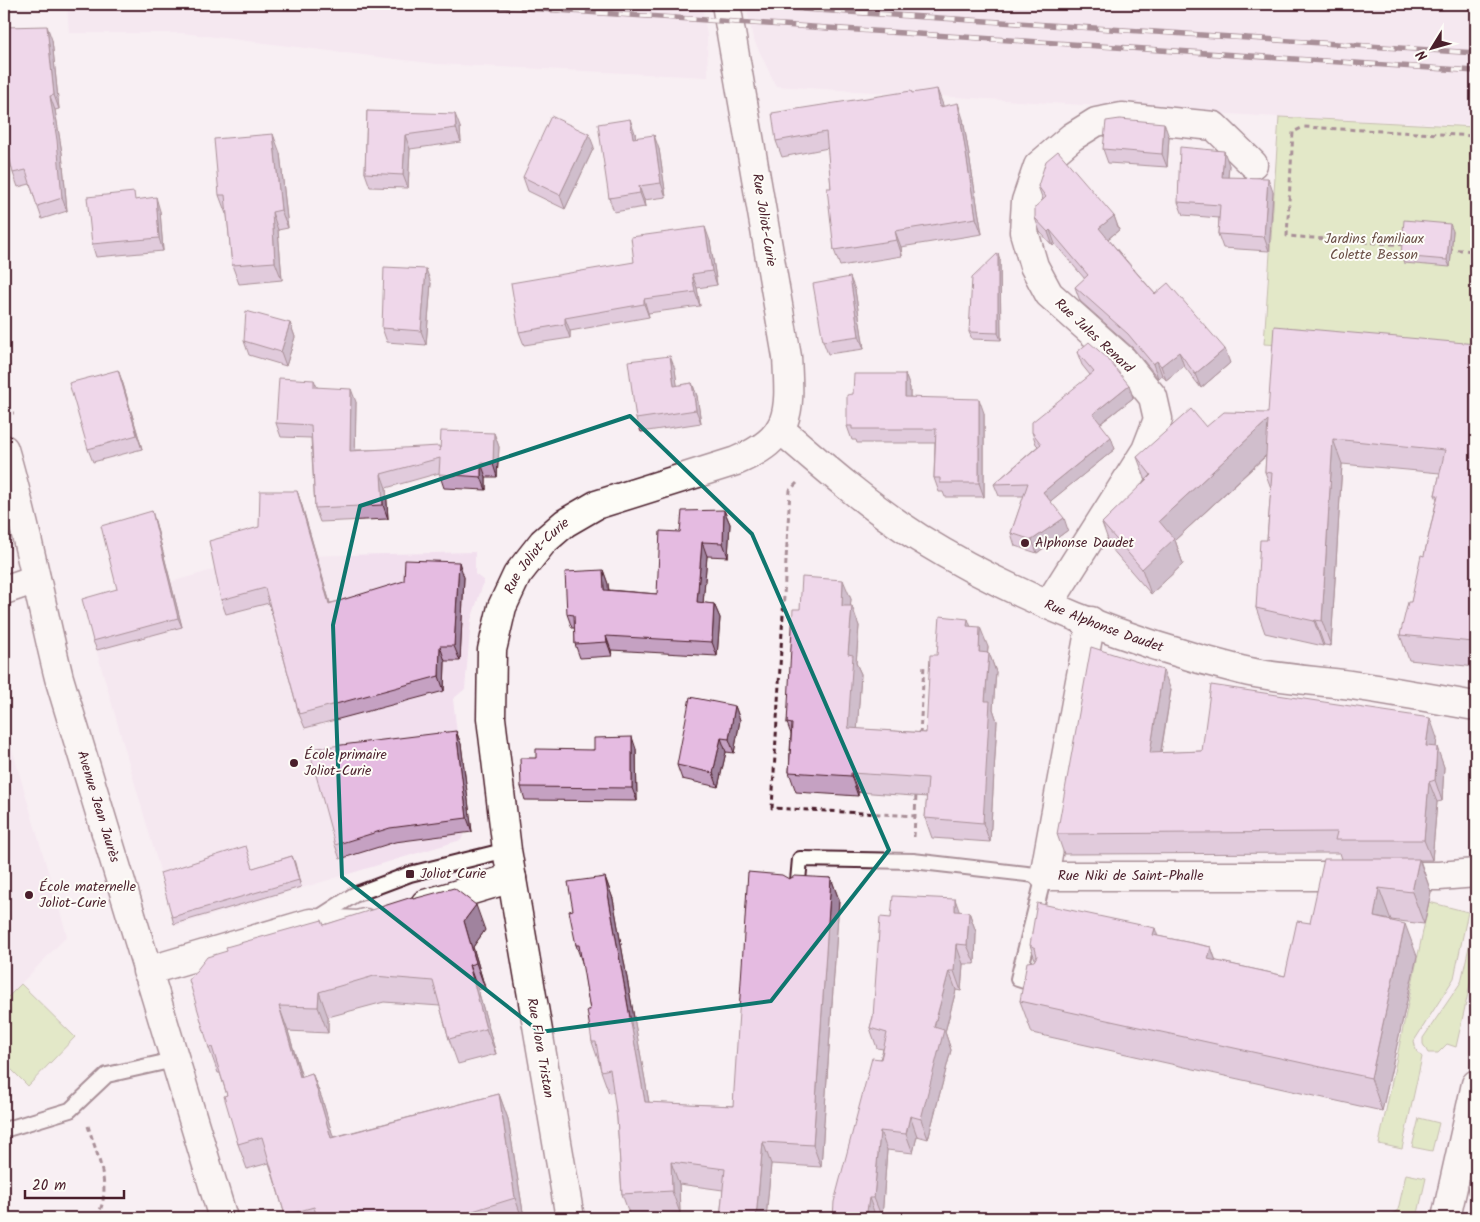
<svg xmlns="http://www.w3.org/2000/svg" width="1480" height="1222" font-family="Kalam,sans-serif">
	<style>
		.built { fill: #f2dfee }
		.green { fill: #c9e096; stroke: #8a8060 }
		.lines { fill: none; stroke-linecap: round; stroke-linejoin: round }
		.lane-casing { stroke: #4a1f2b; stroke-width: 18 }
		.street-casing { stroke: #4a1f2b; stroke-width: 31 }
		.secondary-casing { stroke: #4a1f2b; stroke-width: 31 }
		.path { stroke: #4a1f2b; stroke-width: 3; stroke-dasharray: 5 4; stroke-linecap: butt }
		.lane { stroke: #fdfcf7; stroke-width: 14 }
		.street { stroke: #fdfcf7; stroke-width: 28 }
		.secondary { stroke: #fdfcf7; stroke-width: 28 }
		.rail-casing { stroke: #4a1f2b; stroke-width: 5.5 }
		.rail { stroke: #fdfcf7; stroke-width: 4; stroke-dasharray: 11; stroke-linecap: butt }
		.wall { fill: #c5a1c2; stroke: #4a1f2b }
		.shaded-wall { fill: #a0839e; stroke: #4a1f2b }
		.building { fill: #e5bbe1; stroke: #4a1f2b }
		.marked { fill: none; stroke: #0f766e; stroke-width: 4; stroke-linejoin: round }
		.poi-dot { fill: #4a1f2b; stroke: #fdfcf7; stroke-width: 2 }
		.labels { text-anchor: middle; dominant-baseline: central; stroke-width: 4; stroke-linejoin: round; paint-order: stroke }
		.street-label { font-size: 14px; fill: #4a1f2b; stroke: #fdfcf7 }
		.park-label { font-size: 14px; fill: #6a4f46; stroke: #fdfcf7 }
		.poi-label { font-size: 14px; fill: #4a1f2b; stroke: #fdfcf7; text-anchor: start }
	</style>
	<rect width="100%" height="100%" fill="#f8eff3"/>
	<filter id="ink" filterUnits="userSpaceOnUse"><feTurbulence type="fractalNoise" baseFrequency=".02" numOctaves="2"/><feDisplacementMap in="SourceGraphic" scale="10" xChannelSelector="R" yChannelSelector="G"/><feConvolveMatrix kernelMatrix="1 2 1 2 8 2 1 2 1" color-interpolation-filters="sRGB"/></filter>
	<g filter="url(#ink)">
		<path class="built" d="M67,4H702L707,36L708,77L437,64L183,33H69Z
			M746,4H1476V125L1279,117L776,86L753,38Z
			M475,552V574L484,581L471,620L465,689L453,699L468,826L461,840L176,926L84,607L258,557Z
			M4,722L67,936L4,1001Z"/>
		<path class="green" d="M1279,117L1476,127V357L1264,344Z
			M1429,902L1468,912L1454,978L1414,1041L1416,1050L1422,1057L1402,1149L1379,1144Z
			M1476,916V958L1456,1047L1447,1044L1438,1053H1428L1423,1044V1038L1461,982Z
			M21,984L75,1037L28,1086L4,1062V1001Z
			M1419,1118L1439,1123L1432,1151L1412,1147Z
			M1406,1174L1426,1178L1417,1218H1386L1398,1210Z"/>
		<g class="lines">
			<defs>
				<path id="lane" d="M797,892L800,859L913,861L1044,876L1018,979L1040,986
					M315,920L354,895L410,874L507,850
					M4,1130L70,1110L107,1075L174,1060"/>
				<g id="street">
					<path id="s1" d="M780,429C825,468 870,507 919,538C1016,598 1131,643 1241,670C1277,679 1315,680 1351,685C1393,691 1435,699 1476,706"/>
					<path d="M4,590L36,579"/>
					<path d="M1048,605L1146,450L1158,419L1153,397L1123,360L1049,294L1034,266L1024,232L1026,201L1038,166L1072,137L1096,122L1122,117L1214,126L1253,164"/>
					<path id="s2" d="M1091,621L1044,876H1439L1476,873"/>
					<path d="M425,904L512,878"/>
					<path d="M147,971L310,923L358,925L365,923"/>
					<path id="s3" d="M570,1218L507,850L491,718L492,650L502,607L517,575L543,542L565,523L596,505L736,461C793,437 790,412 787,357L726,4"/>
					<path d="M1446,1218L1476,1084"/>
				</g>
				<g id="secondary">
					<path id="s4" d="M4,449C26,524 40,601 59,678L223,1218"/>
				</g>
			</defs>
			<use href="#lane" class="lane-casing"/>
			<use href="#street" class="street-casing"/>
			<use href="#secondary" class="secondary-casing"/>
			<path class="path" d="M1404,245L1287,236L1293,132L1304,127L1476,136
				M1448,249L1476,251
				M4,413H14
				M797,483L790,490L772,808L915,816
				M920,735L924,665
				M914,837L916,794
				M88,1126C97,1155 114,1190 96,1218"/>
			<use href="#lane" class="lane"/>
			<use href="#street" class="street"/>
			<use href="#secondary" class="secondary"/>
			<defs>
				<path id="rail" d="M465,4L1476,71
					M725,4L1476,53"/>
			</defs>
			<use href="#rail" class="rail-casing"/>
			<use href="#rail" class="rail"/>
		</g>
		<path class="wall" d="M52,40L59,109L55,110L62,153L67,211L42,219L30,184L18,187L13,173L9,105Z
			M912,93L943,106L963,119L982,234L901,247L902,256L840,266L834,250L831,188L828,148L782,157L776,141Z
			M367,111L460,127L461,142L410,149L408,188L370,187L365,173Z
			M635,133V138L659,149L666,197L644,200L645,207L614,212L609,198Z
			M1169,137L1167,167L1108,163L1103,149Z
			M594,147L565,209L528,191L523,177Z
			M280,153L288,228L278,230L282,280L239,284L232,265L227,214H226L219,195Z
			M1229,165L1228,177L1273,192L1269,251L1223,248L1218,234L1219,218L1183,215L1178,202Z
			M1038,186L1114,216L1119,230L1108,239L1155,294L1230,363L1201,388L1184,366L1166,380L1162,375L1158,378L1133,348L1080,301L1075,287L1085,279L1055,244L1053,246L1040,232L1035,218L1043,200Z
			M160,211L163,251L96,257L92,244Z
			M1453,231L1450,267L1404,263L1401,256Z
			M710,241L717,285L697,288L700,306L648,313L649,317L570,331V338L524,345L519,332L634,262Z
			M1000,260L1001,340L972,339L969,332Z
			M431,283L426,345L387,342L382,328Z
			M855,290L864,349L828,354L823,341Z
			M290,323L295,337L286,366L249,355L244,341Z
			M1476,344V667L1409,660L1400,635L1411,602L1424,556L1437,499L1435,495L1440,473L1342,464L1331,646L1324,645L1323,646L1265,633L1256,608L1267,540L1271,488L1265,472L1266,456L1175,540L1183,564L1151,594L1111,548L1102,523L1146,481L1137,457L1206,427L1268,413Z
			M1077,352L1129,385L1133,398L1100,424L1115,449L1050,501L1068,530L1037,553L1015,546L1011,533L1024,496H999L994,484L1038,446L1036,444L1032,432L1090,375L1082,365Z
			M675,369L677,386L692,383L697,396L701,423L641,432L636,419Z
			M118,370L123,384L142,449L93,462L88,449Z
			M905,374L910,388V397L984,413V497H945L943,492H939L934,478L935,443H857L856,440H852L847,426L853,394Z
			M314,380L317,387L356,402L355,450L440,449L494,433L499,447L497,477H486V490L444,488L439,473L386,488L388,519L320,522L315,508L311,438L281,437L276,423Z
			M297,491L302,506L330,603L464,577L460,661H445L444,691L305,728L299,714L269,603L226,614L221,600L259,527Z
			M724,510L730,524L728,557L707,556L703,603L714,604L720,618L717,656L611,650L612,656L580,658L575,644V628H572L567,614L603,570L608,584L609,590L657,594L680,532Z
			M155,521L182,627L97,650L93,641L117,589Z
			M851,599L850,606L859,626L856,663L861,674L857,729L926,733L937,655L971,626L988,647L987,653H989L996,672L993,709L997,721L990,842L932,838L925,818L927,797L858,792V796L796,792L789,772L791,734L787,723L800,609Z
			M1171,690L1161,753L1202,751L1437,738L1436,747L1444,767L1442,801L1437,802L1432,860H1420L1431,892L1424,924L1391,920L1417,956L1382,1111L1032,1033L1020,1001L1035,959L1030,945L1157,936L1211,947L1216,961L1285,976L1342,859L1340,853L1064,854L1057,834Z
			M735,706L740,720L734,753L726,752L718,787L682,779L677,765Z
			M456,731L461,744L472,832L395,842L340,859L335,845Z
			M636,749L637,801L525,800L521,787L536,758L594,750Z
			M292,856L301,887L174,924L172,917L254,868Z
			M605,877L613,899L649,1103L733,1106L789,879L831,878L839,900L821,1167L771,1164L766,1218H720L723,1190L679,1184L680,1213L630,1216L622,1194L617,1118L614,1092L609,1093L601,1071L599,1062L592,1042L590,1010L583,965L576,945L573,910Z
			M413,899L485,930L473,947L485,988L478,990L496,1054L458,1064L449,1039L440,1006L384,1002L328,1017V1033L288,1031L302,1077L312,1073L322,1099L333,1137L499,1094L508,1119L524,1218H286L269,1163L247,1169L238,1144L227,1095L220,1073H218L209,1048L227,951L324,925Z
			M960,912H969L976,932L975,964H963L961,991L956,990L945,1032L951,1050L928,1139L917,1136L913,1153L887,1150L882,1218H833L883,1049L877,1048L870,1028L873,1017L891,918Z
			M1476,1148V1201L1473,1200L1468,1187Z"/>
		<path class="shaded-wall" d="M47,26L52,40L59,109L54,95Z
			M937,89L943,105L946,122L940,107Z
			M50,96L55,110L62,153L67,211L62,198Z
			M958,103L963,119L982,234L976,218Z
			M455,114L460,127L461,142L456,128Z
			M630,119L635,133L638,152L633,138Z
			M1164,123L1169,137L1167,167L1162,154Z
			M273,134L280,153L288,228L281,210Z
			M589,134L594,147L565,209L560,195Z
			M405,135L410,149L408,188L403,175Z
			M654,135L659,149L666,197L661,183Z
			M1224,151L1229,165L1227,191L1222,177Z
			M1268,178L1273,192L1269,251L1264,237Z
			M639,186L644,200L645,207L640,193Z
			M156,197L160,211L163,251L159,238Z
			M272,212L278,230L282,280L275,262Z
			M1114,216L1119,230L1104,242L1099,228Z
			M1450,224L1453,231L1450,267L1447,260Z
			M705,227L710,241L717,285L712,271Z
			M1050,230L1055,244L1053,246L1048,232Z
			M895,231L901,247L902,256L897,240Z
			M998,253L1000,260L1001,340L998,333Z
			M426,269L431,283L426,345L421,331Z
			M692,274L697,288L700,306L695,292Z
			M850,277L855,290L864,349L859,336Z
			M644,299L648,313L649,317L644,304Z
			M565,318L570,331V338L565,324Z
			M290,323L295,337L286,366L281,352Z
			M1225,349L1230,363L1201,388L1195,374Z
			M1179,352L1184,366L1166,380L1161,366Z
			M670,356L675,369L679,399L674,386Z
			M1157,361L1162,375L1158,378L1153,364Z
			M118,370L123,384L142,449L137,435Z
			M905,374L910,388V411L905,397Z
			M692,383L697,396L701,423L696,410Z
			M1129,385L1133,398L1097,426L1093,414Z
			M351,389L356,402L355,464L350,451Z
			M979,399L984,413V497L979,483Z
			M1268,420L1277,445L1175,540L1183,564L1151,594L1142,569L1159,521Z
			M494,433L499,447L497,477L493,464Z
			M1111,437L1115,449L1047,504L1043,492Z
			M1333,439L1342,464L1331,646L1322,621Z
			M481,463L486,477V490L481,477Z
			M381,474L386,488L388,519L383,505Z
			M297,491L302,506L334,618L329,604Z
			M724,510L730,524L728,557L723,543Z
			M152,511L155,521L182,627L178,618Z
			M1064,518L1068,530L1037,553L1032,540Z
			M702,542L707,556L702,616L697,602Z
			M459,562L464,577L460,661L454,646Z
			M603,570L608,584L609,604L604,590Z
			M843,580L851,599L849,625L842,606Z
			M714,604L720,618L717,656L712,642Z
			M852,606L859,626L856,663L861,674L856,748L848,728V654Z
			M968,619L975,638L967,626Z
			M1315,620L1324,645L1323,646L1314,621Z
			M980,627L988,647L986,672L979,652Z
			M1476,628V651L1473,642Z
			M606,636L611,650L612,656L607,642Z
			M440,646L445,661L444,691L439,676Z
			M989,653L996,672L993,709L997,721L990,842L983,823L985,701Z
			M1163,670L1171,690L1157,774L1150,753Z
			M735,706L740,720L734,753L729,739Z
			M1430,718L1437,738L1434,766L1426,746Z
			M456,731L461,744L472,832L467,818Z
			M632,737L636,749L637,801L632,788Z
			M721,738L726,752L718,787L713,773Z
			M1437,747L1444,767L1442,801L1435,780Z
			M851,773L858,792V796L851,776Z
			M1429,782L1437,802L1432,860L1424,840Z
			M292,856L295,863L301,887L299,880Z
			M1419,859L1431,892L1424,924L1412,892Z
			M605,877L613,899L653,1125L645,1102Z
			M831,878L839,900L821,1167L813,1145Z
			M1379,888L1391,920L1374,917Z
			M955,899L962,919L955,911Z
			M476,905L485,930L473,947L485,988L476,963L464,921Z
			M969,912L976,932L975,964L967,945Z
			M1405,924L1417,956L1382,1111L1371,1078Z
			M1155,928L1166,961L1153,935Z
			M956,944L963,964L961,991L954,971Z
			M1211,947L1222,979L1208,959Z
			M469,965L478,990L496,1054L486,1029Z
			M949,971L956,990L945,1032L951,1050L928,1139L921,1119L934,1027Z
			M319,992L328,1017V1033L318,1007Z
			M279,1006L288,1031L309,1103L300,1077Z
			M312,1073L322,1099L341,1163L331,1138Z
			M499,1094L508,1119L524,1218H522L515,1198Z
			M910,1116L917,1136L913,1153L906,1134Z
			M880,1131L887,1150L882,1218L874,1198Z
			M763,1142L771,1164L766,1218H756Z
			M671,1162L679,1184L680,1213L672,1191Z
			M869,1198L876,1217V1218H866Z"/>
		<path class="building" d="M47,26L54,95L50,96L57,140L62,198L37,206L26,170L13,173L4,134V107L9,105L4,79V27Z
			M937,89L940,107L958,103L976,218L895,231L897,240L834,250L827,188H831L826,132L776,141L772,113L911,91L912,93Z
			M367,111L455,114L456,128L405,135L403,175L365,173Z
			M551,116L589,134L560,195L523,177Z
			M630,119L633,138L654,135L661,183L639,186L640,193L609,198L598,124Z
			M1120,119L1164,123L1162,154L1103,149L1106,121Z
			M273,134L281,210L272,212L275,262L232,265L225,195H219L214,139Z
			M1180,147L1224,151L1222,177L1268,178L1264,237L1218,234L1220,205L1178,202Z
			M1058,151L1114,216L1099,228L1127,262L1155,294L1168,283L1225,349L1195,374L1179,352L1161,366L1157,361L1153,364L1128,334L1075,287L1088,275L1050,230L1048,232L1035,218V207L1046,197L1038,186L1046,161Z
			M134,192L135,200L156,197L159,238L92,244L87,197Z
			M1404,220L1450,224L1447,260L1401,256Z
			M705,227L712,271L692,274L695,292L644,299V304L565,318V324L519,332L511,283L634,262L631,237Z
			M998,253V333L969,332L972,278Z
			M384,267L426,269L421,331L382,328Z
			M850,277L859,336L823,341L813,284Z
			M246,311L290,323L281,352L244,341Z
			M1274,326L1476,344V628L1473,642L1400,635L1408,602H1411L1421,555L1424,556L1438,495H1435L1445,450L1333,439L1322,621L1315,620L1314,621L1256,608L1260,540H1267L1272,473L1265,472L1268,420L1159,521L1174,539L1142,569L1102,523L1151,475L1137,457L1191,409L1206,427L1224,412L1268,413Z
			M1089,342L1107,358L1129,385L1093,414L1111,437L1043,492L1064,518L1032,540L1011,533L1028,483L994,484L1041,444L1032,432V422L1094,372L1077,352Z
			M670,356L674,386L692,383L696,410L636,419L628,361Z
			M118,370L137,435L88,449L69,383Z
			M854,374H905V397L979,399V483H940V478H934L936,429H852V426H847V395L853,394Z
			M279,378L314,380V387L351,389L350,451L439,446L440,451L441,431L494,433L493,464L481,463V477L439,474L440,458L381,474L383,505L315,508L311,425L276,423Z
			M260,491H297L329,604L404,581L405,560L459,562L454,646H440L439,676L299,714L265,588L221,600L209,541L259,527Z
			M724,510L723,543L702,542L697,602L714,604L712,642L606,636L607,642L575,644L574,615L567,614L565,572L603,570L604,590L657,594L660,531L680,532L682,511Z
			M152,511L178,618L93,641L82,599L117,589L101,526Z
			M802,577L843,580L842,606H852L848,654L853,655L848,728L926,733L930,655H937L940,616L968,619L967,626L980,627L979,652L989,653L985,701H990L983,823L925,818L928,778L851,773V776L789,772L792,724L787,723L793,609H800Z
			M1091,647L1163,670L1150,753L1202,751L1211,685L1430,718L1426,746L1437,747L1435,780L1429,782L1424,840H1335L1337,832L1057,834Z
			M690,697L735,706L729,739L721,738L713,773L677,765Z
			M456,731L467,818L390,828L335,845L309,749Z
			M632,737V788L521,787L520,758H536V749L594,750V738Z
			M246,846L253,868L292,856L299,880L172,917L160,873Z
			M1324,859H1419L1412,892L1379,888L1374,917L1405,924L1371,1078L1020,1001L1027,962L1034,961L1037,956L1035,948L1030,945L1037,903L1155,928L1153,935L1211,947L1208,959L1285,976L1297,921L1310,923Z
			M748,872L782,875L789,879L795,876L831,878L813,1145L763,1142L756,1218H720L725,1169L671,1162L672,1191L622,1194L617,1118L610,1069L601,1071L596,1042H592L587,1010H590L579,945H576L569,911L573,910L568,882L605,877L645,1102L733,1106Z
			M454,888L476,905L464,921L476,963L469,965L486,1029L449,1039L433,981L374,976L319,992L318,1007L279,1006L300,1077L312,1073L331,1138L499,1094L515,1198L450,1218H317L314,1207L285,1215L262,1137L238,1144L224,1096L227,1095L212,1047L209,1048L189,980L207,957L227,951L226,947L322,920L324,925L412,897L413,899Z
			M893,896L955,899V911L969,912L967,945L956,944L954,971H949L934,1027L944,1030L921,1119L910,1116L906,1134L880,1131L874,1198H869L866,1218H833L834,1202L872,1058L881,1059L887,1033L870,1028L873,1017L880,917L891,918Z
			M1476,1148V1189L1468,1187Z"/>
	</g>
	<path d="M0 0H1480V1222H0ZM630,416L752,534L889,850L771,1001L540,1032L342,877L333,625L360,506Z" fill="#f8eff3" fill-opacity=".55" fill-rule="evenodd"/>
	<path class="marked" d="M630,416L752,534L889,850L771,1001L540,1032L342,877L333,625L360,506Z"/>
	<g class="poi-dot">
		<circle cx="1025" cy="543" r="5"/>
		<circle cx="294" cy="763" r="5"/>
		<rect x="405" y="869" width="10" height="10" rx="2.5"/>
		<circle cx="29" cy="895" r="5"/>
	</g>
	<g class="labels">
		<g class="street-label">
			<text transform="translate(764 220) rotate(81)">Rue Joliot-Curie</text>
			<text transform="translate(1094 336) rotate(43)">Rue Jules Renard</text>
			<text stroke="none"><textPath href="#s3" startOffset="681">Rue Joliot-Curie</textPath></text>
			<text stroke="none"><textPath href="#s1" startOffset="382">Rue Alphonse Daudet</textPath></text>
			<text stroke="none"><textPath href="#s4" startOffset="370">Avenue Jean Jaurès</textPath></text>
			<text stroke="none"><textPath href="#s2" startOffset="346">Rue Niki de Saint-Phalle</textPath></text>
			<text transform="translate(540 1048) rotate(80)">Rue Flora Tristan</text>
		</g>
		<g class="park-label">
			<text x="1374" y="239">Jardins familiaux<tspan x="1374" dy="16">Colette Besson</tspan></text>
		</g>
		<g class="poi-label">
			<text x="1035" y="543">Alphonse Daudet</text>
			<text x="304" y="755">École primaire<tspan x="304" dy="16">Joliot-Curie</tspan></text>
			<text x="420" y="874">Joliot Curie</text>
			<text x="39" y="887">École maternelle<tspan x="39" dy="16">Joliot-Curie</tspan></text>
		</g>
	</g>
	<rect width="1480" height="1222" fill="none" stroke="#fdfcf7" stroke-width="20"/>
	<rect x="10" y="10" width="1460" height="1202" fill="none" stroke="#4a1f2b" stroke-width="2" filter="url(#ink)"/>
	<g transform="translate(1432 48) rotate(233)" stroke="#fdfcf7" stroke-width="4" paint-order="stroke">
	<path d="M0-4L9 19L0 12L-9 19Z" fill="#4a1f2b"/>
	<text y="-8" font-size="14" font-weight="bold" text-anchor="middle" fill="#4a1f2b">N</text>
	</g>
	<path d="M25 1190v8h99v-8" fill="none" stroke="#4a1f2b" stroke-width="2.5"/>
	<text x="32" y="1190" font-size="15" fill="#4a1f2b" stroke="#fdfcf7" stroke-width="4" paint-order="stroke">20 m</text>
</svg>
